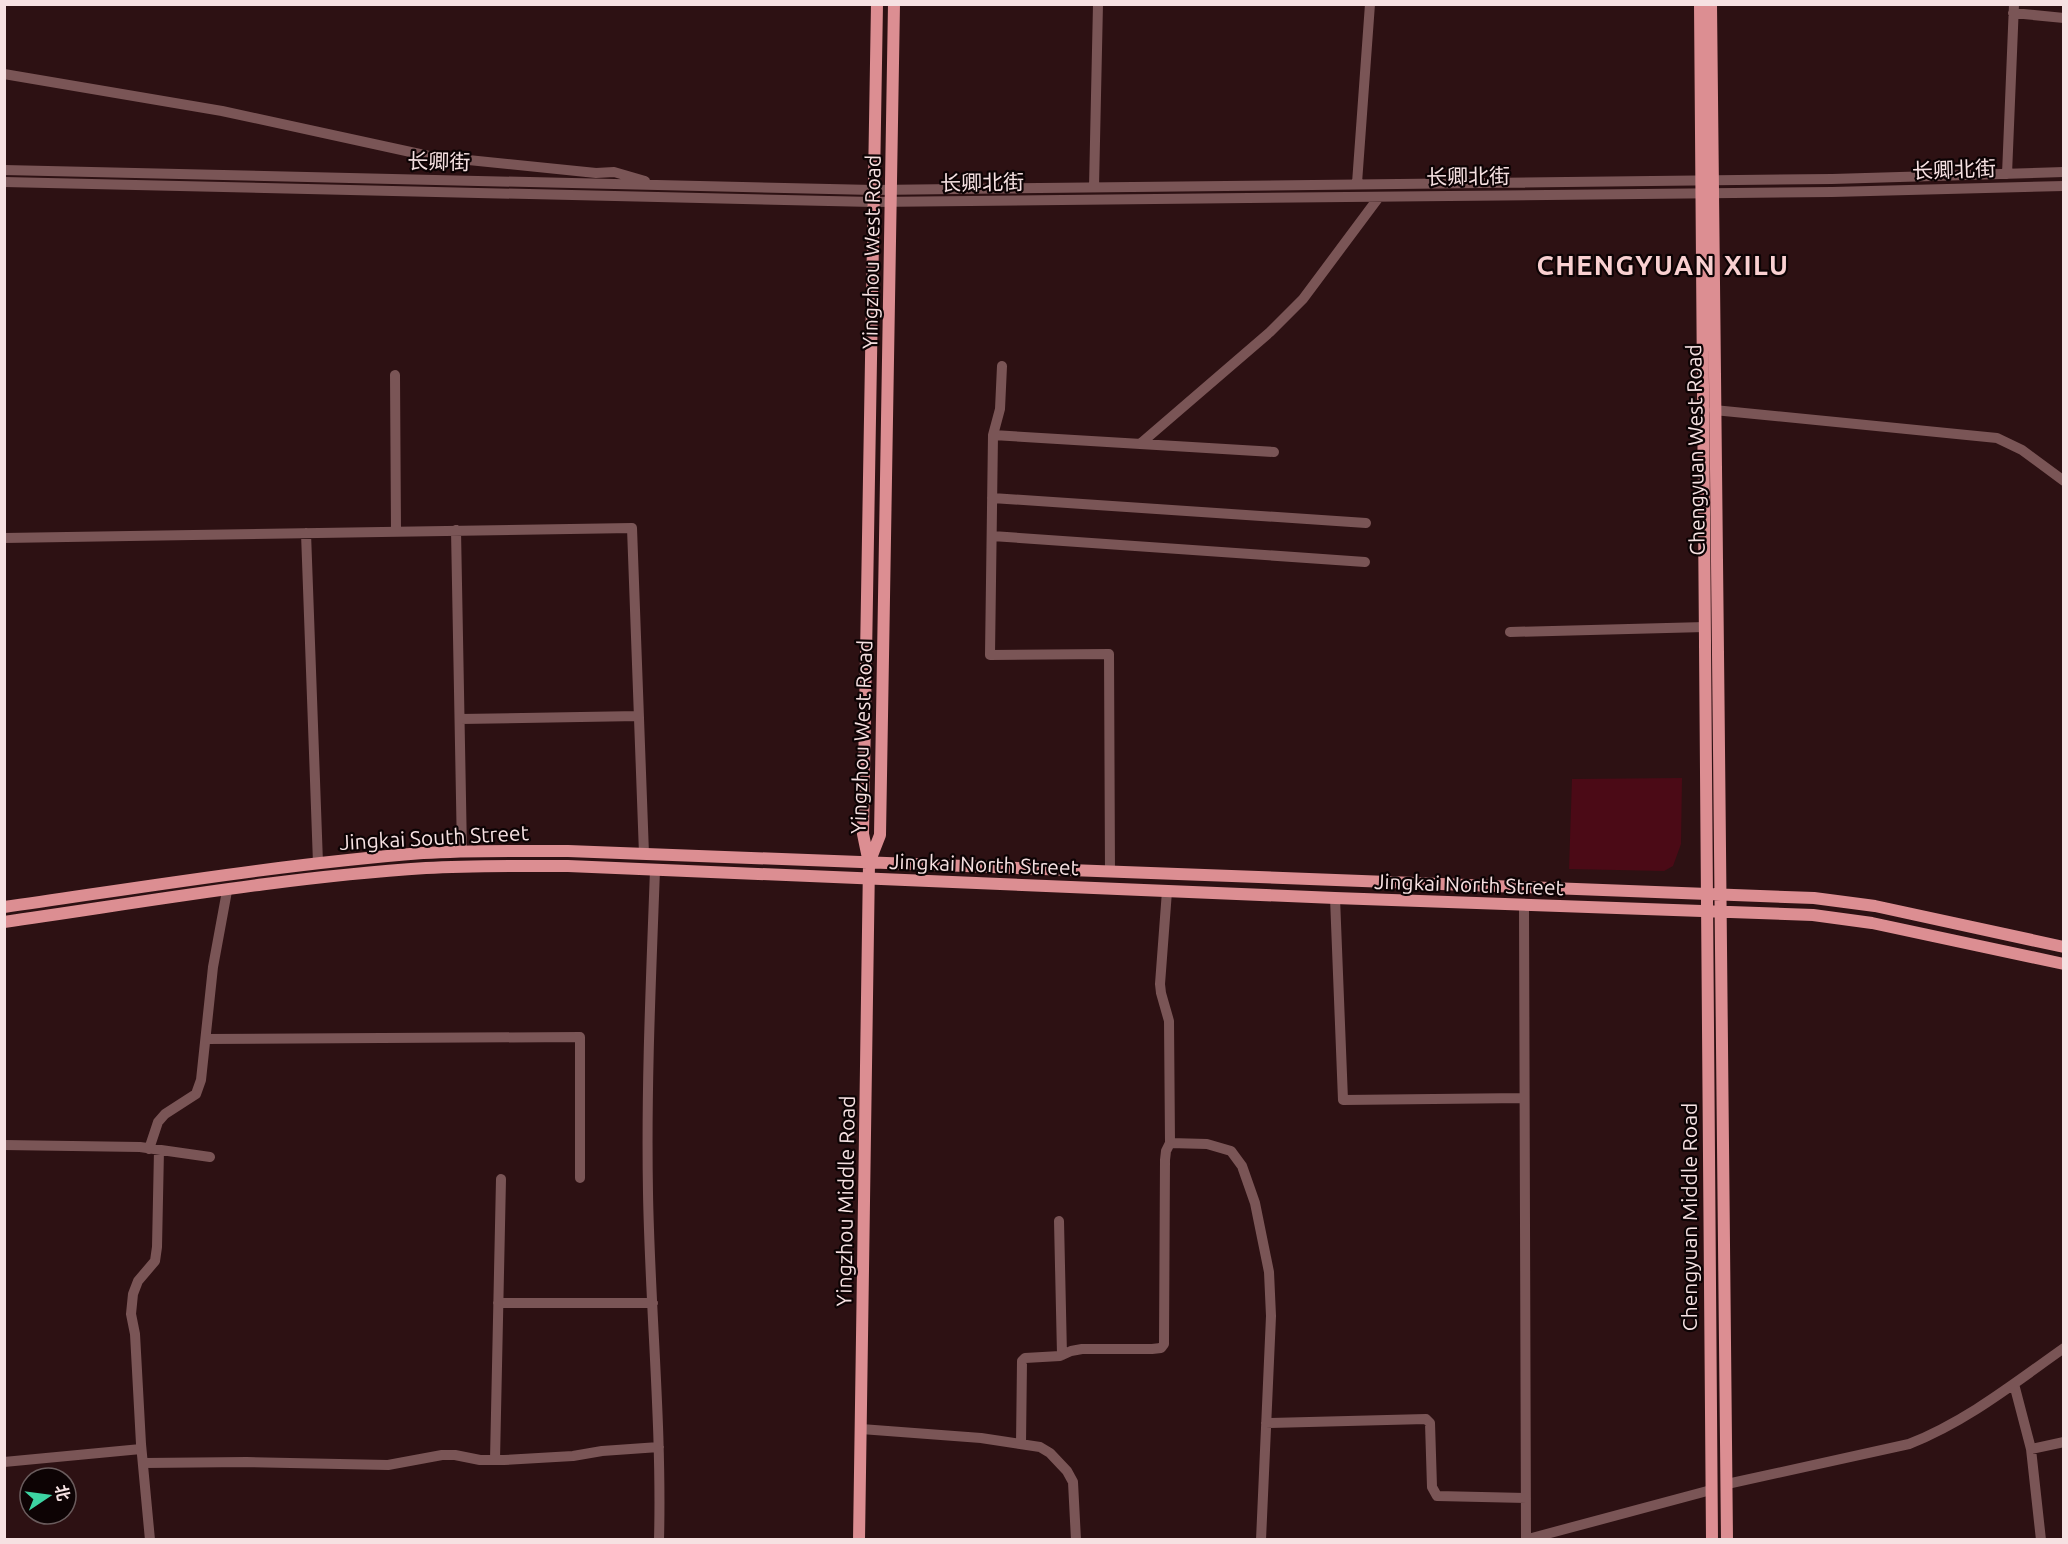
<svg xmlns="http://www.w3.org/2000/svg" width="2068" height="1544" font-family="Ubuntu,'Noto Sans SC',sans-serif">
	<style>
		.green { fill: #4b0a16 }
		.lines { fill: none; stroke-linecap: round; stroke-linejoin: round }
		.minor { stroke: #7a5556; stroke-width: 10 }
		.major { stroke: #dc8e92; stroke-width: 12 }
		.labels { text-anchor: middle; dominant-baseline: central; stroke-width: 4.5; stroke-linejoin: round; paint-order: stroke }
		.street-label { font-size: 21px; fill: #f6e1e2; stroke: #0d0304 }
		.district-label { font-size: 27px; font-weight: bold; letter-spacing: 1.5px; fill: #f9d0d1; stroke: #0d0304 }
	</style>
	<rect width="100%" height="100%" fill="#2d1113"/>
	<path class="green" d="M1682,778L1681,844L1673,866L1664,871L1569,869L1572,779Z"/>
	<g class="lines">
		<path class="minor" d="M2013,13L2064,18
			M4,74L222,111L429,156L596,173L614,172L645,181
			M4,170L874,190L1832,179L2064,172
			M2007,174L2014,4
			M4,182L873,202L1832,192L2064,186
			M1357,183L1370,4
			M1094,187L1098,4
			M1002,366L1000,409L993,435L990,655L1109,654L1110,872
			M395,375L396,531
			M1714,410L1997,438L2022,450L2064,481
			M993,435L1274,452
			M1140,444L1270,332L1303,299L1379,197
			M992,498L1366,523
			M456,530L462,852
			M306,533L318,863
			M992,536L1365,562
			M4,538L632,528L644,854
			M1510,632L1705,627
			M460,719L639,716
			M655,870C651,978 646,1086 648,1193C650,1309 662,1424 659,1540
			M1167,891L1160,984L1161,993L1169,1021L1170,1143L1207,1144L1231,1151L1242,1166L1255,1203L1269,1272L1271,1316L1261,1540
			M1335,898L1343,1100L1524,1098
			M1524,905L1526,1540
			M206,1039L580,1037V1178
			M4,1145L140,1147L210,1157
			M149,1149L158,1122L165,1114L196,1094L201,1080L213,967L227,891
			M1059,1221L1062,1355
			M498,1303H653
			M2014,1384L2031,1449L2041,1540
			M1266,1423L1426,1419L1430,1423L1432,1487L1437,1496L1526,1498
			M861,1429L981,1438L1040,1447L1050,1453L1067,1471L1073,1482L1076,1540
			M1021,1444L1022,1361L1025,1358L1060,1356L1071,1351L1082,1349H1152L1161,1348L1164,1344L1165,1160L1166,1151L1170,1143
			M2031,1449L2064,1442
			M495,1460L501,1179
			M4,1462L141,1449
			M144,1463L247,1462L388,1465L442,1455H455L480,1460H504L573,1456L602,1451L659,1447
			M1727,1484L1909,1444C1967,1421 2013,1384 2064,1348
			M1528,1539L1711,1490
			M150,1540L141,1444L135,1334L131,1314L133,1294L138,1281L155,1261L157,1247L159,1150"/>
		<path class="major" d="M1700,4L1712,1540
			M1711,4C1715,516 1724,1028 1727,1540
			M869,863L880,835L894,4
			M4,907C144,887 283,864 423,853C471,850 520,851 568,851L1814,898L1875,906L2064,947
			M4,922C144,902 285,877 426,868C473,865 521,866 568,866L1335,898L1813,915L1872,923L2064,964
			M859,1540L869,863L863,834L877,4"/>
	</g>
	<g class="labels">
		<g class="street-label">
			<text transform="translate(439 161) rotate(1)">长卿街</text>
			<text transform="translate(1954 169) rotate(-2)">长卿北街</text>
			<text transform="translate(1468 176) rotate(-1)">长卿北街</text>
			<text transform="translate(982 182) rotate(-1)">长卿北街</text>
			<text transform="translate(871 252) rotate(-89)">Yingzhou West Road</text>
			<text transform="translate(1695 450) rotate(-91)">Chengyuan West Road</text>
			<text transform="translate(861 737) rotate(-88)">Yingzhou West Road</text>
			<text transform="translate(434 837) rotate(-3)">Jingkai South Street</text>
			<text transform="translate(984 864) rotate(2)">Jingkai North Street</text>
			<text transform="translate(1469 884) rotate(2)">Jingkai North Street</text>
			<text transform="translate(845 1201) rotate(-89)">Yingzhou Middle Road</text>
			<text transform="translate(1689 1217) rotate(-90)">Chengyuan Middle Road</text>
		</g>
		<g class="district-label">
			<text x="1663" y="265">CHENGYUAN XILU</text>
		</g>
	</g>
	<rect width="2068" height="1544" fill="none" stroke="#f6e1e2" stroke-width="12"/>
	<g transform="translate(48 1496) rotate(77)"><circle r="28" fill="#0d0304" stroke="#6a5c5d" stroke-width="1.5"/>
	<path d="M0-4.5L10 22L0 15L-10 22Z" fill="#3dd4a3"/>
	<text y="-9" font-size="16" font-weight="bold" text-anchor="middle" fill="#f6e1e2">北</text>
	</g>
</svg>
